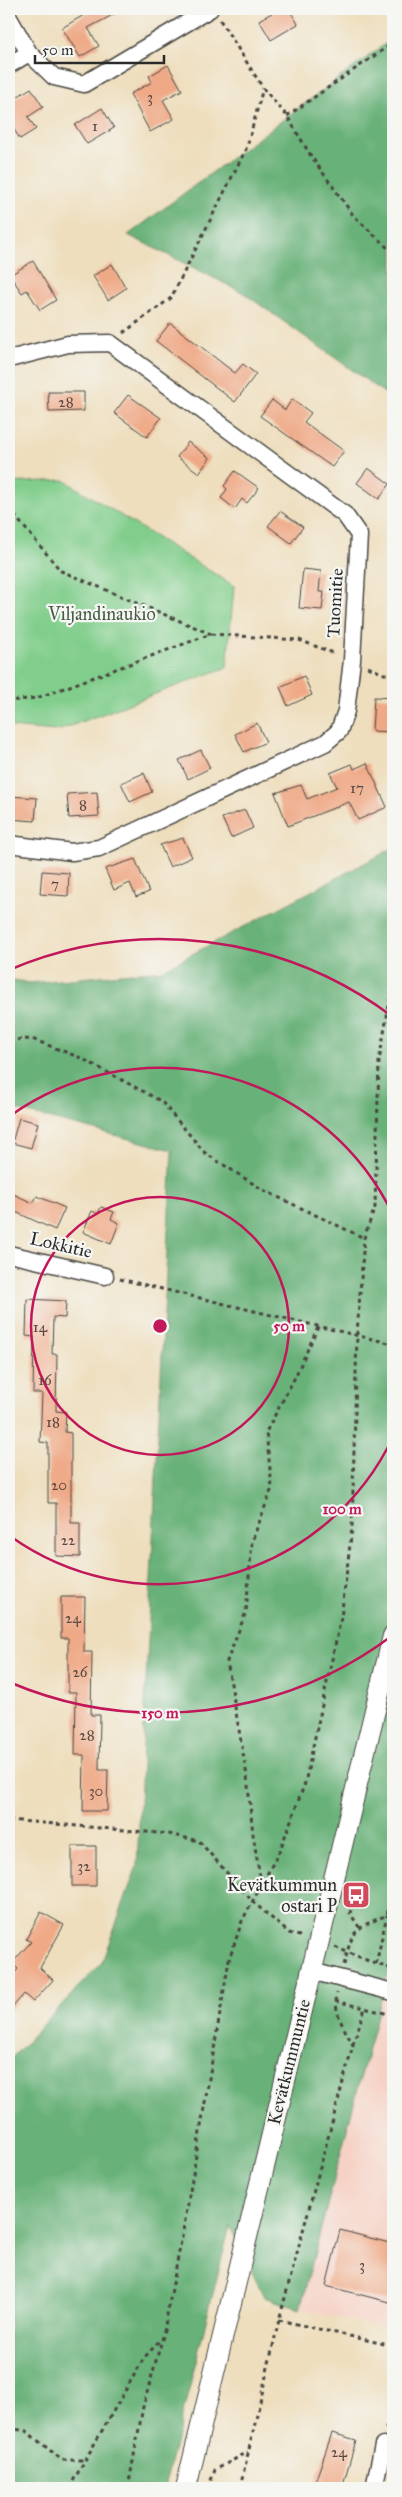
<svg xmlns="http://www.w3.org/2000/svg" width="402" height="2497" font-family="'IM FELL Great Primer',serif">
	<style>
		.built { fill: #f6d2c5 }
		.green { fill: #81ce8c; stroke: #567c5c }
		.forest { fill: #68b178; stroke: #4a6e52 }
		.building { fill: #efa986 }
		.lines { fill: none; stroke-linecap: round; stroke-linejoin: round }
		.minor-casing { stroke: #484641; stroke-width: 19 }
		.tertiary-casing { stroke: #484641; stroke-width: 22 }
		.path { stroke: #484641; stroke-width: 3; stroke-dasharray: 4 4; stroke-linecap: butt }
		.minor { stroke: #fff; stroke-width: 16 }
		.tertiary { stroke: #fff; stroke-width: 20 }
		.ring { fill: none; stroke: #c2185b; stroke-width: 2.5 }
		.labels { text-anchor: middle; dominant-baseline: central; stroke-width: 4.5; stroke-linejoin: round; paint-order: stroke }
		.number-label { font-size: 15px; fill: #5c4a42 }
		.street-label { font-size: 18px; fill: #2b2b2b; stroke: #f6f6f2 }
		.park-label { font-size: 18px; fill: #455c48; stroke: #f6f6f2 }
		.poi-label { font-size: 18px; fill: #2b2b2b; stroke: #f6f6f2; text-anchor: end }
		.centre { fill: #c2185b; stroke: #f6f6f2; stroke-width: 2.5 }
		.ring-label { font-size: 15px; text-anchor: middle; font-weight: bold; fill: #c2185b; stroke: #f6f6f2; stroke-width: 4.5; stroke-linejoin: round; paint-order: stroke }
	</style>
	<rect width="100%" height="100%" fill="#f6f6f2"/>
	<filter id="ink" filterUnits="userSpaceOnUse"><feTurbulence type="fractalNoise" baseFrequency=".02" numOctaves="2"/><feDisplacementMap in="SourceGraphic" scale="10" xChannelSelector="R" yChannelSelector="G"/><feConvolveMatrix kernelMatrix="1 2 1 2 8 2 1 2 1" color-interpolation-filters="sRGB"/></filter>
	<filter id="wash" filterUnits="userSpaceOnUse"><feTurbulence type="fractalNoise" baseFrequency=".0096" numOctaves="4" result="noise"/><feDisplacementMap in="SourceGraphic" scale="20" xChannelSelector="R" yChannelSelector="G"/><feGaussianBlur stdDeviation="1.12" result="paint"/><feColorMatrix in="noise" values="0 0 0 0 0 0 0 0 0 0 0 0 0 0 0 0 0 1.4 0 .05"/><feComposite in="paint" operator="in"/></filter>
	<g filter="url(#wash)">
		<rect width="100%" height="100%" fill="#eedebd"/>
		<path class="built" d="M384,1975L393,1977V2330L300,2309Z"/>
		<path class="green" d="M64,480L234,586L227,667L57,731L9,727V483Z"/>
		<path class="forest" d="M393,38V399L242,292L128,235Z
			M393,848V1954L300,2309L264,2297L230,2226L164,2488H9V2061L102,1962L137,1866L172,1150L9,1108V979L30,983L162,970Z"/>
		<g id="blocks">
			<path class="building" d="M94,9H124L88,28L99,46L80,57L62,28Z
				M279,9H289L298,24L271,40L259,20Z
				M168,65L182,90L163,100L174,119L150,132L130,94L152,82L149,76Z
				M31,88L43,107L28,117L36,129L20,139L9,122V102Z
				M102,108L114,128L87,144L75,125Z
				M33,261L56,300L40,310L27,290L22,293L10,275Z
				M112,264L126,288L108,300L93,276Z
				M170,323L235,373L243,364L256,374L235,402L156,341Z
				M48,392H84V411L49,412Z
				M128,395L161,418L147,437L114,413Z
				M292,399L311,413L304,422L344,451L332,467L260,416L272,400L285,410Z
				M188,442L210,458L199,473L177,457Z
				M368,468L390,484L379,499L357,483Z
				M235,471L259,488L247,503L242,499L235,509L221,498L227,489L224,486Z
				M280,511L303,527L291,543L268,526Z
				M303,569L321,571L319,592H324L322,610L299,608Z
				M304,676L312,695L288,706L280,687Z
				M374,697L393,698V732L372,731Z
				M257,723L266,742L244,752L235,734Z
				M201,750L210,768L188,779L179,760Z
				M367,763L387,807L358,820L349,802L288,826L275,793L301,785L307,799L337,787L330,773L352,764L354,769Z
				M144,773L152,792L130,802L121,783Z
				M97,792L99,816L69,818L67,794Z
				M10,796L37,798L35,821L9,819Z
				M245,810L253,828L231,838L222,818Z
				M183,838L192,857L170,867L160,845Z
				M135,859L149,892L136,897L130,883L114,890L105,869Z
				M42,871L69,873L68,896L40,894Z
				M19,1118L38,1123L31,1148L12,1143Z
				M9,1192L33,1203L37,1196L65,1208L55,1230L9,1209Z
				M101,1207L114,1212L111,1219L119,1223L111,1244L83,1232L92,1211L98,1214Z
				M27,1299L66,1301L65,1318L53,1317L52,1354H57L56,1411L66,1412L65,1432L71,1433V1523H80V1557L56,1556V1503H48V1443L40,1442L42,1393H33L34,1337L26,1336Z
				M61,1597H85L84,1652H92L91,1715H100L99,1770H108L107,1811H83L84,1755H75L76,1692H68V1638H61Z
				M72,1846H96V1886H72Z
				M41,1912L64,1925L40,1968L53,1980L33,2002L24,1994L9,2011V1979L18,1969L12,1963L31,1942L26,1939Z
				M340,2230L393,2244V2303L326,2286Z
				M332,2433L356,2440L342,2488H313Z"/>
		</g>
	</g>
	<g filter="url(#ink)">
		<use href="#blocks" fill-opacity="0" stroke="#484641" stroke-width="1"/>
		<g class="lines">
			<defs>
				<path id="minor" d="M9,18L29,53L9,65
					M29,53L54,77L84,84L210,9
					M9,359L68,344L110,343L345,515L359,535L352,660L346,711L339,731L325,743L99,848L72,852L9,844
					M9,1254L105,1276
					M311,1971L393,1992
					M374,2488L383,2445"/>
				<path id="tertiary" d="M186,2488L393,1636"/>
			</defs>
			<use href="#minor" class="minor-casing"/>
			<use href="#tertiary" class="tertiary-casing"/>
			<path class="path" d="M220,20L263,88L287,116L311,156L353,215L393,253
				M287,116L393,43
				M123,333L171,298L247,147L263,88
				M9,509L61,571L211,634L37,698L9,701
				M211,634L299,640L336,654
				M368,667L384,674H393
				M9,1040L32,1039L81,1058L161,1101L205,1153L263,1190L364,1238
				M120,1279L393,1344
				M9,1820L169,1834L199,1841L253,1902L289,1933L303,1937
				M261,1884L253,1834L247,1776L227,1661L246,1612L252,1541L272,1488L266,1432L294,1379L319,1325
				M356,1895L350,1913L359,1927
				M335,1947L376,1964L393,1969
				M376,1964L387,1915
				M344,1965C353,1928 354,1929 387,1915L393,1892
				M335,2001L393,2015
				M353,2044L365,2008
				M279,2320L393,2346
				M9,2428L26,2431L62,2460H86
				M386,2429L393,2390
				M69,2488L144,2358L161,2339
				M128,2488L143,2407L163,2336L186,2215L229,1960L242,1921L280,1850L305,1783L341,1618L352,1528L357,1334L364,1238L375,1207L379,1061L393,983
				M208,2488L215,2470L248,2452
				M240,2488L279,2320L353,2045C344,2027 333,2013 337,1993"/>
			<use href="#minor" class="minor"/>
			<use href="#tertiary" class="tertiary"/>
		</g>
	</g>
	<g class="ring">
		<circle cx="160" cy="1326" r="129"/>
		<path d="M393 1437A258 258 0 0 1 10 1536M10 1116A258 258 0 0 1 393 1215"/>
		<path d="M393 1635A387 387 0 0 1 9 1682M9 970A387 387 0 0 1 393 1017"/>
	</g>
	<defs>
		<symbol id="bus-square" viewBox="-11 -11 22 22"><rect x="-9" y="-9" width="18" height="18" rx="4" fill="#d1495b" stroke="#f6f6f2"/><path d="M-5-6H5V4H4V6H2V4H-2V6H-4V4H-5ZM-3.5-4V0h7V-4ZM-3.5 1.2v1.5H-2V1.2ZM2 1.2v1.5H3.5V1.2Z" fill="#fff"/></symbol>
	</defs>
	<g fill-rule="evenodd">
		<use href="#bus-square" x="340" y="1879" width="32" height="32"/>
	</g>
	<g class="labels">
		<g class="number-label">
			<text x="150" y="97">3</text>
			<text x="95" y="126">1</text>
			<text x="66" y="402">28</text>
			<text x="357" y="788">17</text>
			<text x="83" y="805">8</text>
			<text x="55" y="884">7</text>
			<text x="40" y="1327">14</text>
			<text x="45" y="1380">16</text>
			<text x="53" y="1422">18</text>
			<text x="59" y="1485">20</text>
			<text x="68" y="1540">22</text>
			<text x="73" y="1618">24</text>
			<text x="80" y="1672">26</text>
			<text x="87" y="1735">28</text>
			<text x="96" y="1791">30</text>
			<text x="84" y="1866">32</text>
			<text x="362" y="2265">3</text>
			<text x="339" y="2452">24</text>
		</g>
		<g class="street-label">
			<text transform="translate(335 603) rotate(-87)">Tuomitie</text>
			<text transform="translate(61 1245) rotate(13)">Lokkitie</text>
			<text transform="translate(289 2062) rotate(-76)">Kevätkummuntie</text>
		</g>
		<g class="park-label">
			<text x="102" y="614">Viljandinaukio</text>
		</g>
		<g class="poi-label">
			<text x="337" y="1885">Kevätkummun<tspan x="337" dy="21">ostari P</tspan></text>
		</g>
	</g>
	<circle cx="160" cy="1326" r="8" class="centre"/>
	<g class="ring-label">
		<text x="289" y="1331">50 m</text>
		<text x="342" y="1514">100 m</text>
		<text x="160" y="1718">150 m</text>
	</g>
	<rect width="402" height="2497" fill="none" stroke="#f6f6f2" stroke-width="30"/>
	<path d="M35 55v8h129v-8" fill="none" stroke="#2b2b2b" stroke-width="2.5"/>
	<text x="42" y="55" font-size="15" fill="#2b2b2b" stroke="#f6f6f2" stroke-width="4" paint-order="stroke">50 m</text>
</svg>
